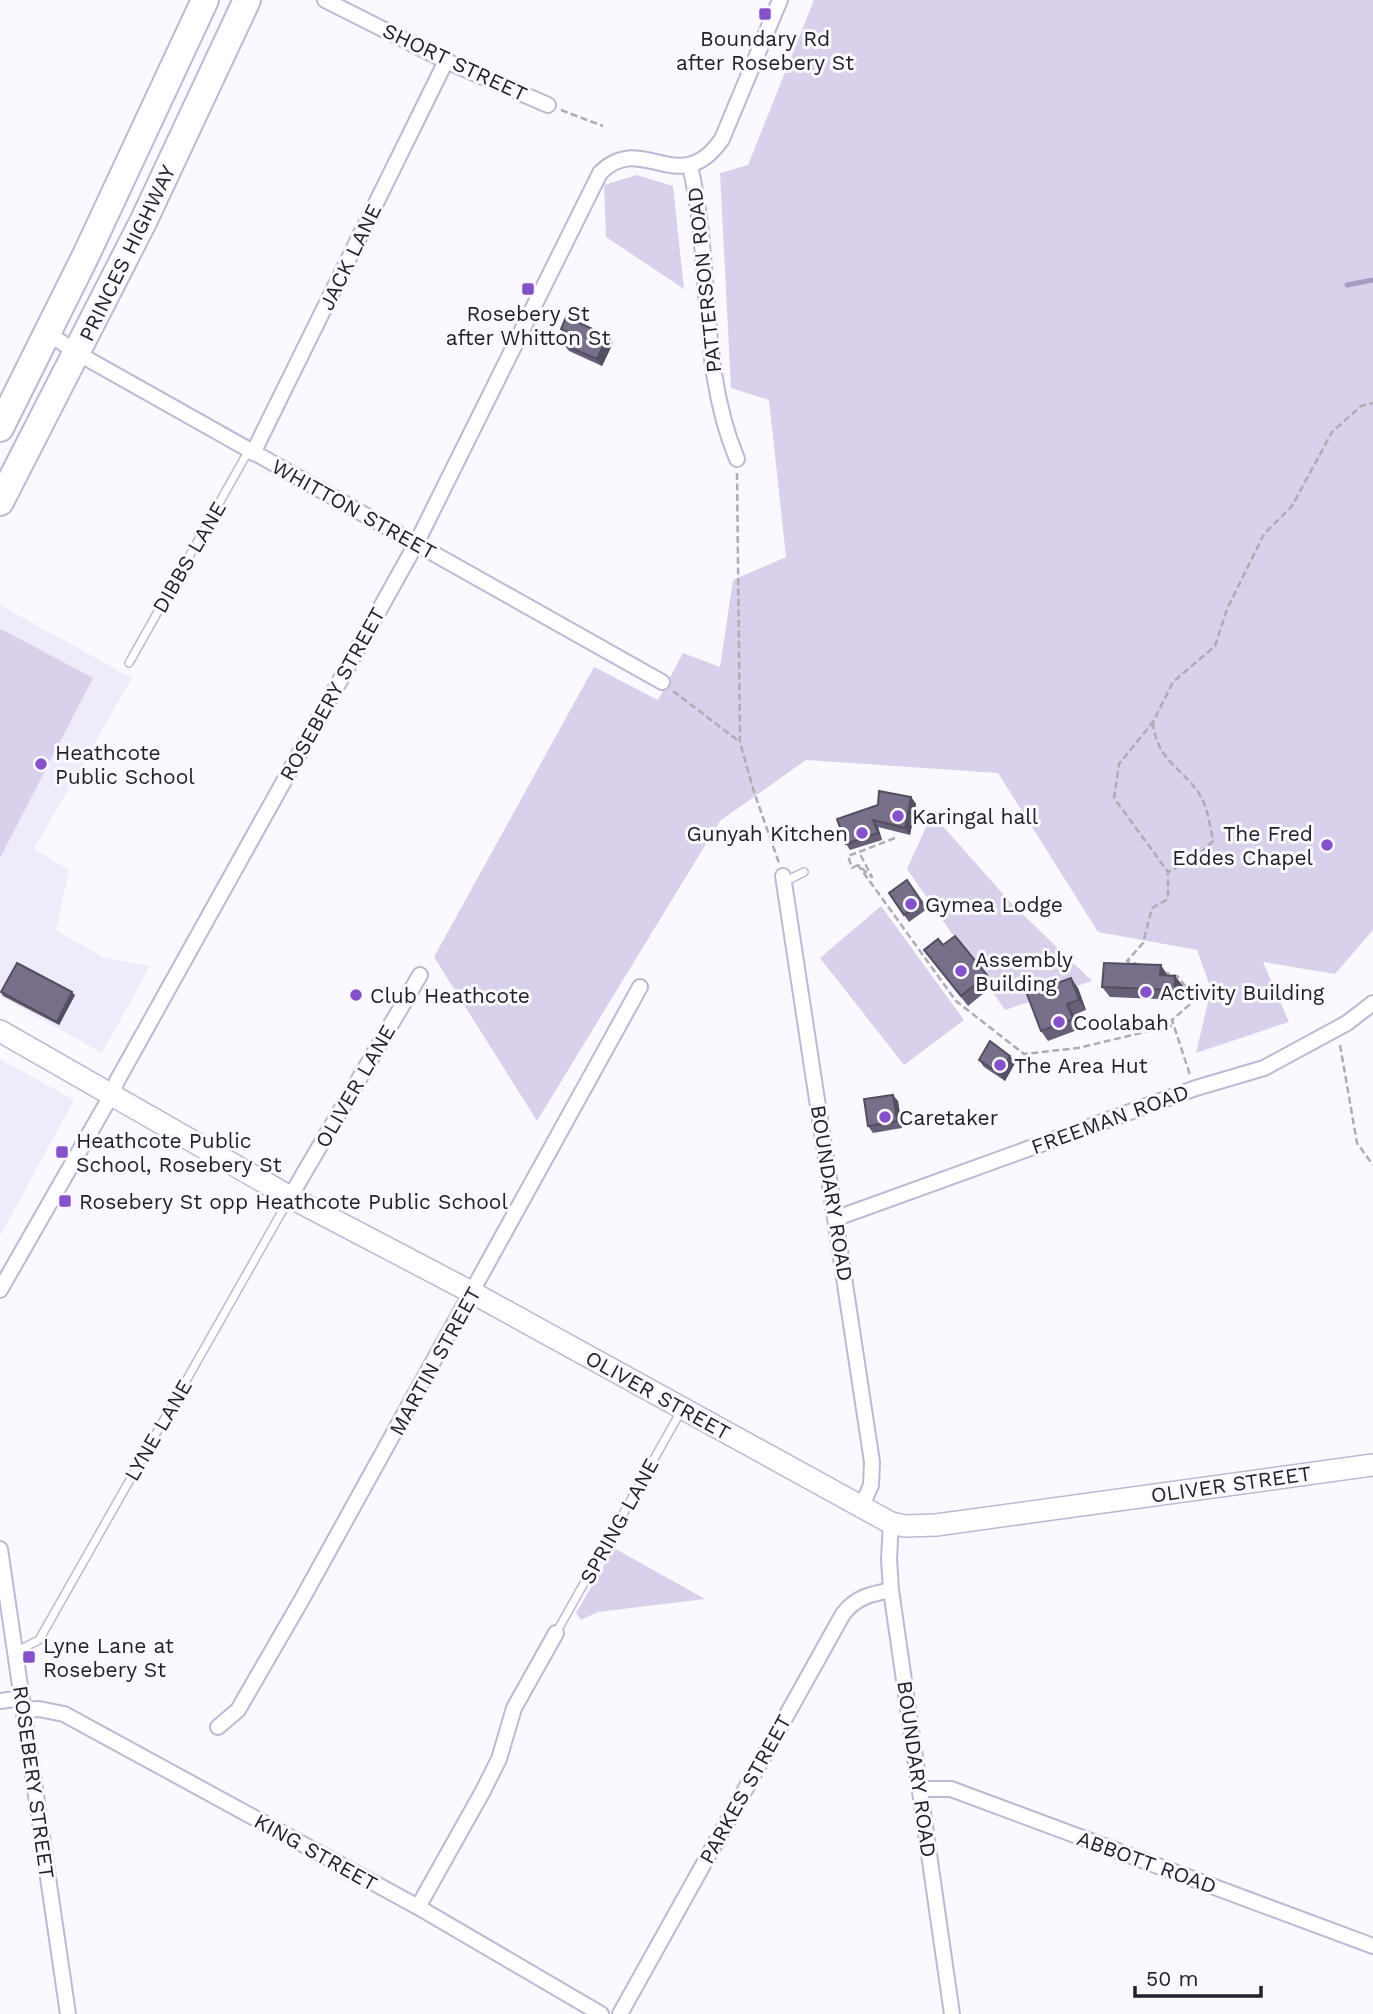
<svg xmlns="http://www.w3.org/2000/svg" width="1373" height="2014" font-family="'Work Sans',sans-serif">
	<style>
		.built { fill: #f0ebfa }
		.green { fill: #d9d0eb }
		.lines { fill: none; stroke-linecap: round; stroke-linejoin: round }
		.stream { stroke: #a89bc2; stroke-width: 5 }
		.lane-casing { stroke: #c1b7d4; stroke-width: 10 }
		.street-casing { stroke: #c1b7d4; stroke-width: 18 }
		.secondary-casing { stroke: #c1b7d4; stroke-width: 24 }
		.highway-casing { stroke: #c1b7d4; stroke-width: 30 }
		.path { stroke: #afacb4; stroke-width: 2.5; stroke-dasharray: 7 3.5; stroke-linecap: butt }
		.lane { stroke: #fff; stroke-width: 7 }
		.street { stroke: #fff; stroke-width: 14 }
		.secondary { stroke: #fff; stroke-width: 21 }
		.highway { stroke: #fff; stroke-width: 26 }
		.wall { fill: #675f77 }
		.shaded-wall { fill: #544e61 }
		.building { fill: #786f8a; stroke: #544e61; stroke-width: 2 }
		.poi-dot { fill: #8652cb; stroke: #fbf9ff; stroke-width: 2.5 }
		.labels { text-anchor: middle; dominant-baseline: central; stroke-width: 6; stroke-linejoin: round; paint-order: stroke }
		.poi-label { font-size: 21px; fill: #24202b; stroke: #fbf9ff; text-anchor: start }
		.street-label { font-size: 21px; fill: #24202b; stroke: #fbf9ff }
	</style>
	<rect width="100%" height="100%" fill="#fbf9ff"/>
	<path class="built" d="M0,605L132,678L34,849L69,870L56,930L103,957L150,966L102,1053L0,996Z
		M0,1059L74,1100L0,1236Z"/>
	<path class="green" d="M814,0H1373V930L1335,974L1263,962L1289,1022L1196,1053L1211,989L1197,950L1098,932L998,773L806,760L720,821L537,1121L434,957L594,667L658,700L683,653L720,667L733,580L786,557L769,400L731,388L720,173L748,165Z
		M637,175L673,186L684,289L606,237L604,185Z
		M1,629L93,678L0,858V631Z
		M932,814L1012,904L1092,981L1005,1010L907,869Z
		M881,906L964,1020L904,1065L820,958Z
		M614,1548L705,1599L598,1612L581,1620L576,1613Z"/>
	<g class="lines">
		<path class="stream" d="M1347,285L1373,280"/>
		<defs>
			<path id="lane" d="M129,663L249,450
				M784,882L804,872
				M556,1633L681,1411
				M15,1652L39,1640L288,1201"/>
			<path id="street" d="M325,0L446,61L548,105
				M690,166C713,262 698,366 737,459
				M48,333L77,353L662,682
				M253,453L446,61
				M783,876L872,1462L871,1485L861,1508
				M290,1197L420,975
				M837,1218L1196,1088L1264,1068L1347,1023L1373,1003
				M0,1290L112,1094L117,1081L416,544L600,173C642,130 679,201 722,139L780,0
				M891,1523L889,1559L891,1590L952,2014
				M0,1549L68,2014
				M0,1701L22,1698
				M24,1710L39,1709L64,1714L418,1907L601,2014
				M218,1727L238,1710L301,1601L640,987
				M919,1789H951L1373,1946
				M418,1907L483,1791L499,1759L514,1708L556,1633
				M620,2014L843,1614C856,1597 871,1594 891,1590"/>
			<path id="secondary" d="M0,1031L290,1197L473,1293L891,1523L905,1526L936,1525L1373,1465"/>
			<path id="highway" d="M0,428L86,255L205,0
				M0,502L144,220L247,0"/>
		</defs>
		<use href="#lane" class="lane-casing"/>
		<use href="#street" class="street-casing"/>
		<use href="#secondary" class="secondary-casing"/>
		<use href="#highway" class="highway-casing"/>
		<path class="path" d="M561,110L603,126
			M737,473L740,742L754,792L779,863
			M673,691L740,742
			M1153,722C1156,757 1177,765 1196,789C1207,803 1210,825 1213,841L1194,859L1168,872
			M895,838L859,852L872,877L858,865L956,1001L1024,1054L1078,1048L1174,1025
			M858,865L852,868L848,856L859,852
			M1140,965L1127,961L1143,943L1152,908L1168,899V872L1114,798L1119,764L1153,722L1173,682L1215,646L1227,609L1264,534L1292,506L1332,432L1361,406L1373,403
			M1163,972L1177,976L1196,999L1172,1020L1190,1075
			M1340,1045L1357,1143L1373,1165"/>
		<use href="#lane" class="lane"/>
		<use href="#street" class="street"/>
		<use href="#secondary" class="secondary"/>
		<use href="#highway" class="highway"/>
	</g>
	<path class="wall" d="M561,329L608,336L613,343L602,366L569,351L564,345L568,337L565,336Z
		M911,797L916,804L910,835L878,827L882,840L850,850L846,844L837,819Z
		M907,880L927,909L909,922L889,893Z
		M924,950L987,975L994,985L968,1006Z
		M1168,975L1175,976L1183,986L1182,1000L1110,997L1102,987Z
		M1078,988L1086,1010L1074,1015L1080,1029L1048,1041L1041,1031Z
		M1,992L75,995L59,1025L3,996Z
		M1010,1056L1015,1063L1005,1081L984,1067L979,1060Z
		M898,1101L902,1128L873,1133L868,1126Z"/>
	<path class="shaded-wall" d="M608,336L613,343L602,366L597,359Z
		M911,797L916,804L910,835L905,828Z
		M873,820L878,827L882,840L878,833Z
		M1161,965L1168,976L1160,975Z
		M1175,976L1183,986L1182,1000L1175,990Z
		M1071,978L1078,988L1086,1010L1079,1000Z
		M72,992L75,995L59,1025L57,1022Z
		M1067,1004L1074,1015L1080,1029L1073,1019Z
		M1010,1056L1015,1063L1005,1081L1000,1074Z
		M893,1095L898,1101L902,1128L897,1121Z"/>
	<path class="building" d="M566,317L608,336L597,359L564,345L570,333L561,329Z
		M879,791L911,797L905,828L873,820L878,833L846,844L837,819L878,805Z
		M907,880L922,902L904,915L889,893Z
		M955,936L987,975L961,996L924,950L938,939L943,945Z
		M17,963L72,992L57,1022L1,992Z
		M1104,963L1161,965L1160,975L1175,976V990L1102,987Z
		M1071,978L1079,1000L1067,1004L1073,1019L1041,1031L1027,994Z
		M990,1041L1010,1056L1000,1074L979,1060Z
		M893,1095L897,1121L868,1126L864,1099Z"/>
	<g class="poi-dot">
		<rect x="758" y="7" width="14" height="14" rx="3.5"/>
		<rect x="521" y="282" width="14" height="14" rx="3.5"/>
		<circle cx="41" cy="764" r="7"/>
		<circle cx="898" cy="816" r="7"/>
		<circle cx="862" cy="833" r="7"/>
		<circle cx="1327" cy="845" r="7"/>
		<circle cx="911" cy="904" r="7"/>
		<circle cx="961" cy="971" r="7"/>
		<circle cx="1146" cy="992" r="7"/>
		<circle cx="356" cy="995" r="7"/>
		<circle cx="1059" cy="1022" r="7"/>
		<circle cx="1000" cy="1065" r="7"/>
		<circle cx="885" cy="1117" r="7"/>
		<rect x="55" y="1145" width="14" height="14" rx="3.5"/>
		<rect x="58" y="1194" width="14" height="14" rx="3.5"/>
		<rect x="22" y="1650" width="14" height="14" rx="3.5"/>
	</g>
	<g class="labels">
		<g class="poi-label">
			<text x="765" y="38" text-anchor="middle">Boundary Rd<tspan x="765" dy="24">after Rosebery St</tspan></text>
			<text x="528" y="313" text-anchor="middle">Rosebery St<tspan x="528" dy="24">after Whitton St</tspan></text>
			<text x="55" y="752">Heathcote<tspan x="55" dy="24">Public School</tspan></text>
			<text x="912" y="816">Karingal hall</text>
			<text x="848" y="833" text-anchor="end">Gunyah Kitchen</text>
			<text x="1313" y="833" text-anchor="end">The Fred<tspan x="1313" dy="24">Eddes Chapel</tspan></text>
			<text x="925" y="904">Gymea Lodge</text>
			<text x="975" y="959">Assembly<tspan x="975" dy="24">Building</tspan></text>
			<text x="1160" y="992">Activity Building</text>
			<text x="370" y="995">Club Heathcote</text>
			<text x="1073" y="1022">Coolabah</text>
			<text x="1014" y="1065">The Area Hut</text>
			<text x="899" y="1117">Caretaker</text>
			<text x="76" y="1140">Heathcote Public<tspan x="76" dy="24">School, Rosebery St</tspan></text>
			<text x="79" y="1201">Rosebery St opp Heathcote Public School</text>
			<text x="43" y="1645">Lyne Lane at<tspan x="43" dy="24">Rosebery St</tspan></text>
		</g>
		<g class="street-label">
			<text transform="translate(455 62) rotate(25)">SHORT STREET</text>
			<text transform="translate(127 253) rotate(-64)">PRINCES HIGHWAY</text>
			<text transform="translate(350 257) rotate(-64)">JACK LANE</text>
			<text transform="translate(704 280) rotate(-96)">PATTERSON ROAD</text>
			<text transform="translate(354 509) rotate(29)">WHITTON STREET</text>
			<text transform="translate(189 557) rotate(-60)">DIBBS LANE</text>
			<text transform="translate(332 694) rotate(-61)">ROSEBERY STREET</text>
			<text transform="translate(355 1086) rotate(-60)">OLIVER LANE</text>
			<text transform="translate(1110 1119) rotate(-20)">FREEMAN ROAD</text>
			<text transform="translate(832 1193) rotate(81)">BOUNDARY ROAD</text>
			<text transform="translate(435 1361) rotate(-61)">MARTIN STREET</text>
			<text transform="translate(658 1395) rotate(29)">OLIVER STREET</text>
			<text transform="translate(158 1430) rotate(-60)">LYNE LANE</text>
			<text transform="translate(1231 1484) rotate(-8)">OLIVER STREET</text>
			<text transform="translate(619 1521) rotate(-61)">SPRING LANE</text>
			<text transform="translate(917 1769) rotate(82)">BOUNDARY ROAD</text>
			<text transform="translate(34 1782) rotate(82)">ROSEBERY STREET</text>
			<text transform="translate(745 1789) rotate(-61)">PARKES STREET</text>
			<text transform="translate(316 1852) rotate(29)">KING STREET</text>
			<text transform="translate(1147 1862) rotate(20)">ABBOTT ROAD</text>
		</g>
	</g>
	<path d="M1135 1986v10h126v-10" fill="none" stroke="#24202b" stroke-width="3.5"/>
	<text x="1146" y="1986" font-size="21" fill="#24202b" stroke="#fbf9ff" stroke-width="5" paint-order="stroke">50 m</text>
</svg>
